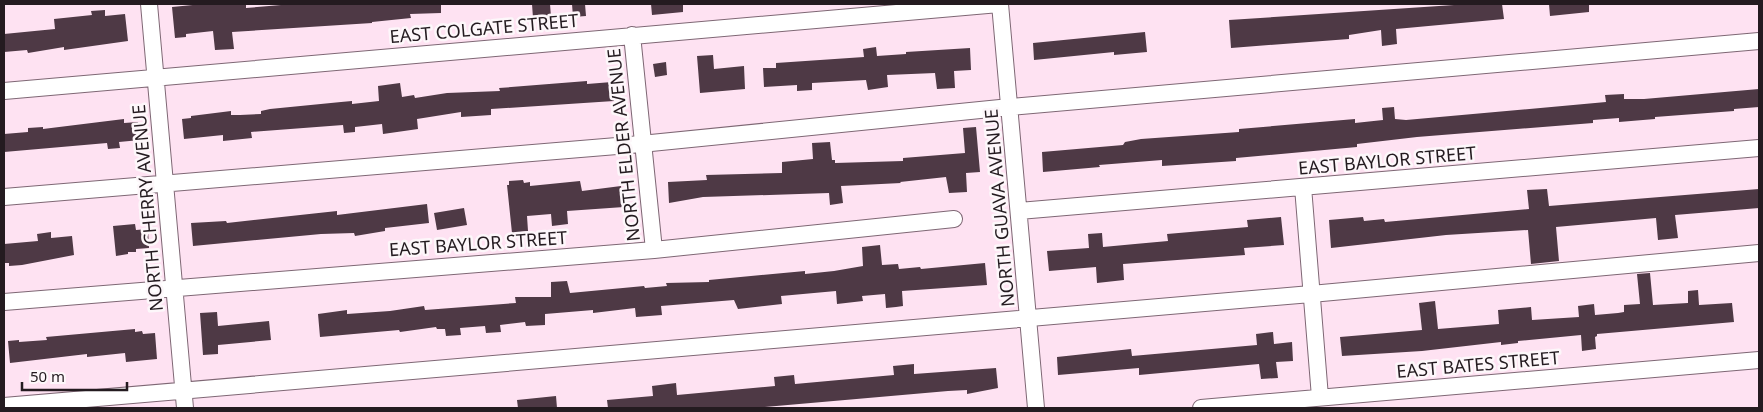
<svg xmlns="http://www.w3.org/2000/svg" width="1763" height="412" font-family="'Noto Sans',sans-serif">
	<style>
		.building { fill: #4e3945 }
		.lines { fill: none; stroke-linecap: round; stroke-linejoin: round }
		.minor-casing { stroke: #7e6774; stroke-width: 18 }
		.minor { stroke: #fff; stroke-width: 16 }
		.labels { text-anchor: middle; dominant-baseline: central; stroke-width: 5; stroke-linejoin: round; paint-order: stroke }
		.street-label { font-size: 18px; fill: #241b20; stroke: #fdf7fa }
	</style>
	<rect width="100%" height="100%" fill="#fee2f2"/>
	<path class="building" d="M203,4H246V8L293,4H441V13L410,14L411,18L372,22V23L232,32L234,49L215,50L213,31L186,34V37L175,38L172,7Z
		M532,4H550L551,17L533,18Z
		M572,4H585L586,16L573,17Z
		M651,4H683V12L652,15Z
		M1469,4H1502L1504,19L1396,29L1397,44L1382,46L1381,30L1349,35V39L1231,48L1229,20Z
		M1549,4H1589V12L1550,16Z
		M105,10V16L125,14L128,41L64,50V47L28,53L27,50L4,52V34L55,29L54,19L92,15L91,11Z
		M1145,32L1147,52L1114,55V52L1034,60L1033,43Z
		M876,47L877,56L906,54V52L970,48L971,70L954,71L955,88L937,89L935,73L887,75L888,87L868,90L866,80L812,83V90L797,91V85L764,87L763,68H776V63L864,57L863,49Z
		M713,55L714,69L744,66L745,89L700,93L697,56Z
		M666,62L667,75L655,77L653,64Z
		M587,81V84L612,82L614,101L491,109V115L461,117V112L417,119L418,129L383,134L382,124L355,127V132L344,133L343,125L251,132L252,138L223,141V135L184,139L182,119L191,118V116L231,111V115H240L261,114V111L270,109L341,102L352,101V104L379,101L378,86L400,83L402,97L414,95L415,98L447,93L500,91L499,88Z
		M1759,89V107L1734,109V111L1655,117V119L1619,122V118L1593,120V123L1417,137L1357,144V147L1236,158V161L1162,166V160L1099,165L1100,167L1043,172L1042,152L1123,145L1125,142L1141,139L1239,132V129L1355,119V123L1383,120L1382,108L1394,107L1395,119L1406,120L1606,102L1605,95L1624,94V99H1644Z
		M124,119V123L138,122L140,140L119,142L120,148L108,149L107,143L4,152V134L28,132V128L43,127V129Z
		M976,127L980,172L966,173L967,192L949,193L946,177L900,182L901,183L841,186L843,203L830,205L829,193L703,197L669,203L668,182L707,180L706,175L782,173V162L813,159L812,143L830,142L832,160H835V163L903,161V158L965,153L963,128Z
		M523,180L524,183L530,182V186L580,181L582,191L621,186L624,207L567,211L568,224L552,226L551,214L527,216L528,231L512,233L507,185H509V181Z
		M1547,189L1549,206L1759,189V208L1675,215L1678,238L1658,240L1656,218L1556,227L1559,261L1531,264L1528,230L1446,235L1331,248L1329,220L1363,217L1364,221L1384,219L1385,222L1529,209L1527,190Z
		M427,204L429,223L385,228V231L355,236L354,233L321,234L193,246L191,223L226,221L227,223L337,211V215Z
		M464,208L467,225L437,230L434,213Z
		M1281,217L1284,245L1244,248L1245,255L1123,264L1124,280L1097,283L1096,267L1049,271L1047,251L1089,248L1088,234L1102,233L1103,247L1135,244L1168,241L1167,234L1248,227L1247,220Z
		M135,224L136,230L148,229L149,248L136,249V252H128V254L116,256L113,226Z
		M51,232V238L72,236L74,255L22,265L9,266V263H4V244L38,241L37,234Z
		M880,245L882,265L898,264L899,269L920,267L921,269L985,263L987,285L902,291L903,306L896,307L886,308L885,294L862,296L863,301L837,304L836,291L781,296L782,304L738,309L734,300L661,306L662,315L636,317L635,308L593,313V310L545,314V325L526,326L525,322L500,325L501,332L486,333L485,326L460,328L461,335L446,336L445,329H437L436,327L400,332L399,330L320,337L318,314L347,310V314L390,311L424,306L425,310L516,303L515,297H551V282L567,281L570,293L644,286L645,288L667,286L666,283L709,282V280L805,271V274L834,271L863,266L862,247Z
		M1650,273L1653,305L1688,303V291L1698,290L1699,305L1732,303L1734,322L1597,334V336L1595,337L1596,349L1582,351L1581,335L1518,341V343L1501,345V342L1422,351L1342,356L1340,337L1422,330L1419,303L1435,301L1438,329L1499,324L1498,310L1531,307L1532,320L1579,317L1578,306L1594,304L1595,315L1618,313L1624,312V305L1640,304L1637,274Z
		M217,312L218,326L269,321L271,340L218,345V354L203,355L200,313Z
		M135,329V332L142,331L143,334L155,333L157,359L126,362L125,353L87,357V354L10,363L8,341L19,340V342L47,340L46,337Z
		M1273,332L1274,344L1292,342L1293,361L1276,362L1278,378L1261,379L1259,364L1139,375V368L1058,375L1057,357L1131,349L1132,356L1257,345L1256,334Z
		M914,364V374L996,368L998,388L967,394V390L948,391L753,408H608L607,400L653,396L652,386L676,383L677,395L775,386L774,377L794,375L795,384L894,375L893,366Z
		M556,396L557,408H518L517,400Z"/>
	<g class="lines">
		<defs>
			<path id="minor" d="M149,4L185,408
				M1000,4L1036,408
				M632,35L654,250
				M4,91L999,4
				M1303,187L1320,397
				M4,197L641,144L1010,107L1759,41
				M1019,211L1759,148
				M4,302L654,250L954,219
				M4,406L1311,294L1759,253
				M1201,408L1759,360"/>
		</defs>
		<use href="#minor" class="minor-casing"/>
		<use href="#minor" class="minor"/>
	</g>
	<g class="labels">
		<g class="street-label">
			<text transform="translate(484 28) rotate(-5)">EAST COLGATE STREET</text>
			<text transform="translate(623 145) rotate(-96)">NORTH ELDER AVENUE</text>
			<text transform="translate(1387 160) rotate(-5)">EAST BAYLOR STREET</text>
			<text transform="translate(147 208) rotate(-95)">NORTH CHERRY AVENUE</text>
			<text transform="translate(999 208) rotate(-95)">NORTH GUAVA AVENUE</text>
			<text transform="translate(478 243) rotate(-4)">EAST BAYLOR STREET</text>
			<text transform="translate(1478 364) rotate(-5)">EAST BATES STREET</text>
		</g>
	</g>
	<rect width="1763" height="412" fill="none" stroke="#241b20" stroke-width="10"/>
	<path d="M22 382v8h105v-8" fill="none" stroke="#241b20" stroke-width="2.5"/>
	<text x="30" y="382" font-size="15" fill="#241b20" stroke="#fdf7fa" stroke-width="4" paint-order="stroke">50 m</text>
</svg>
